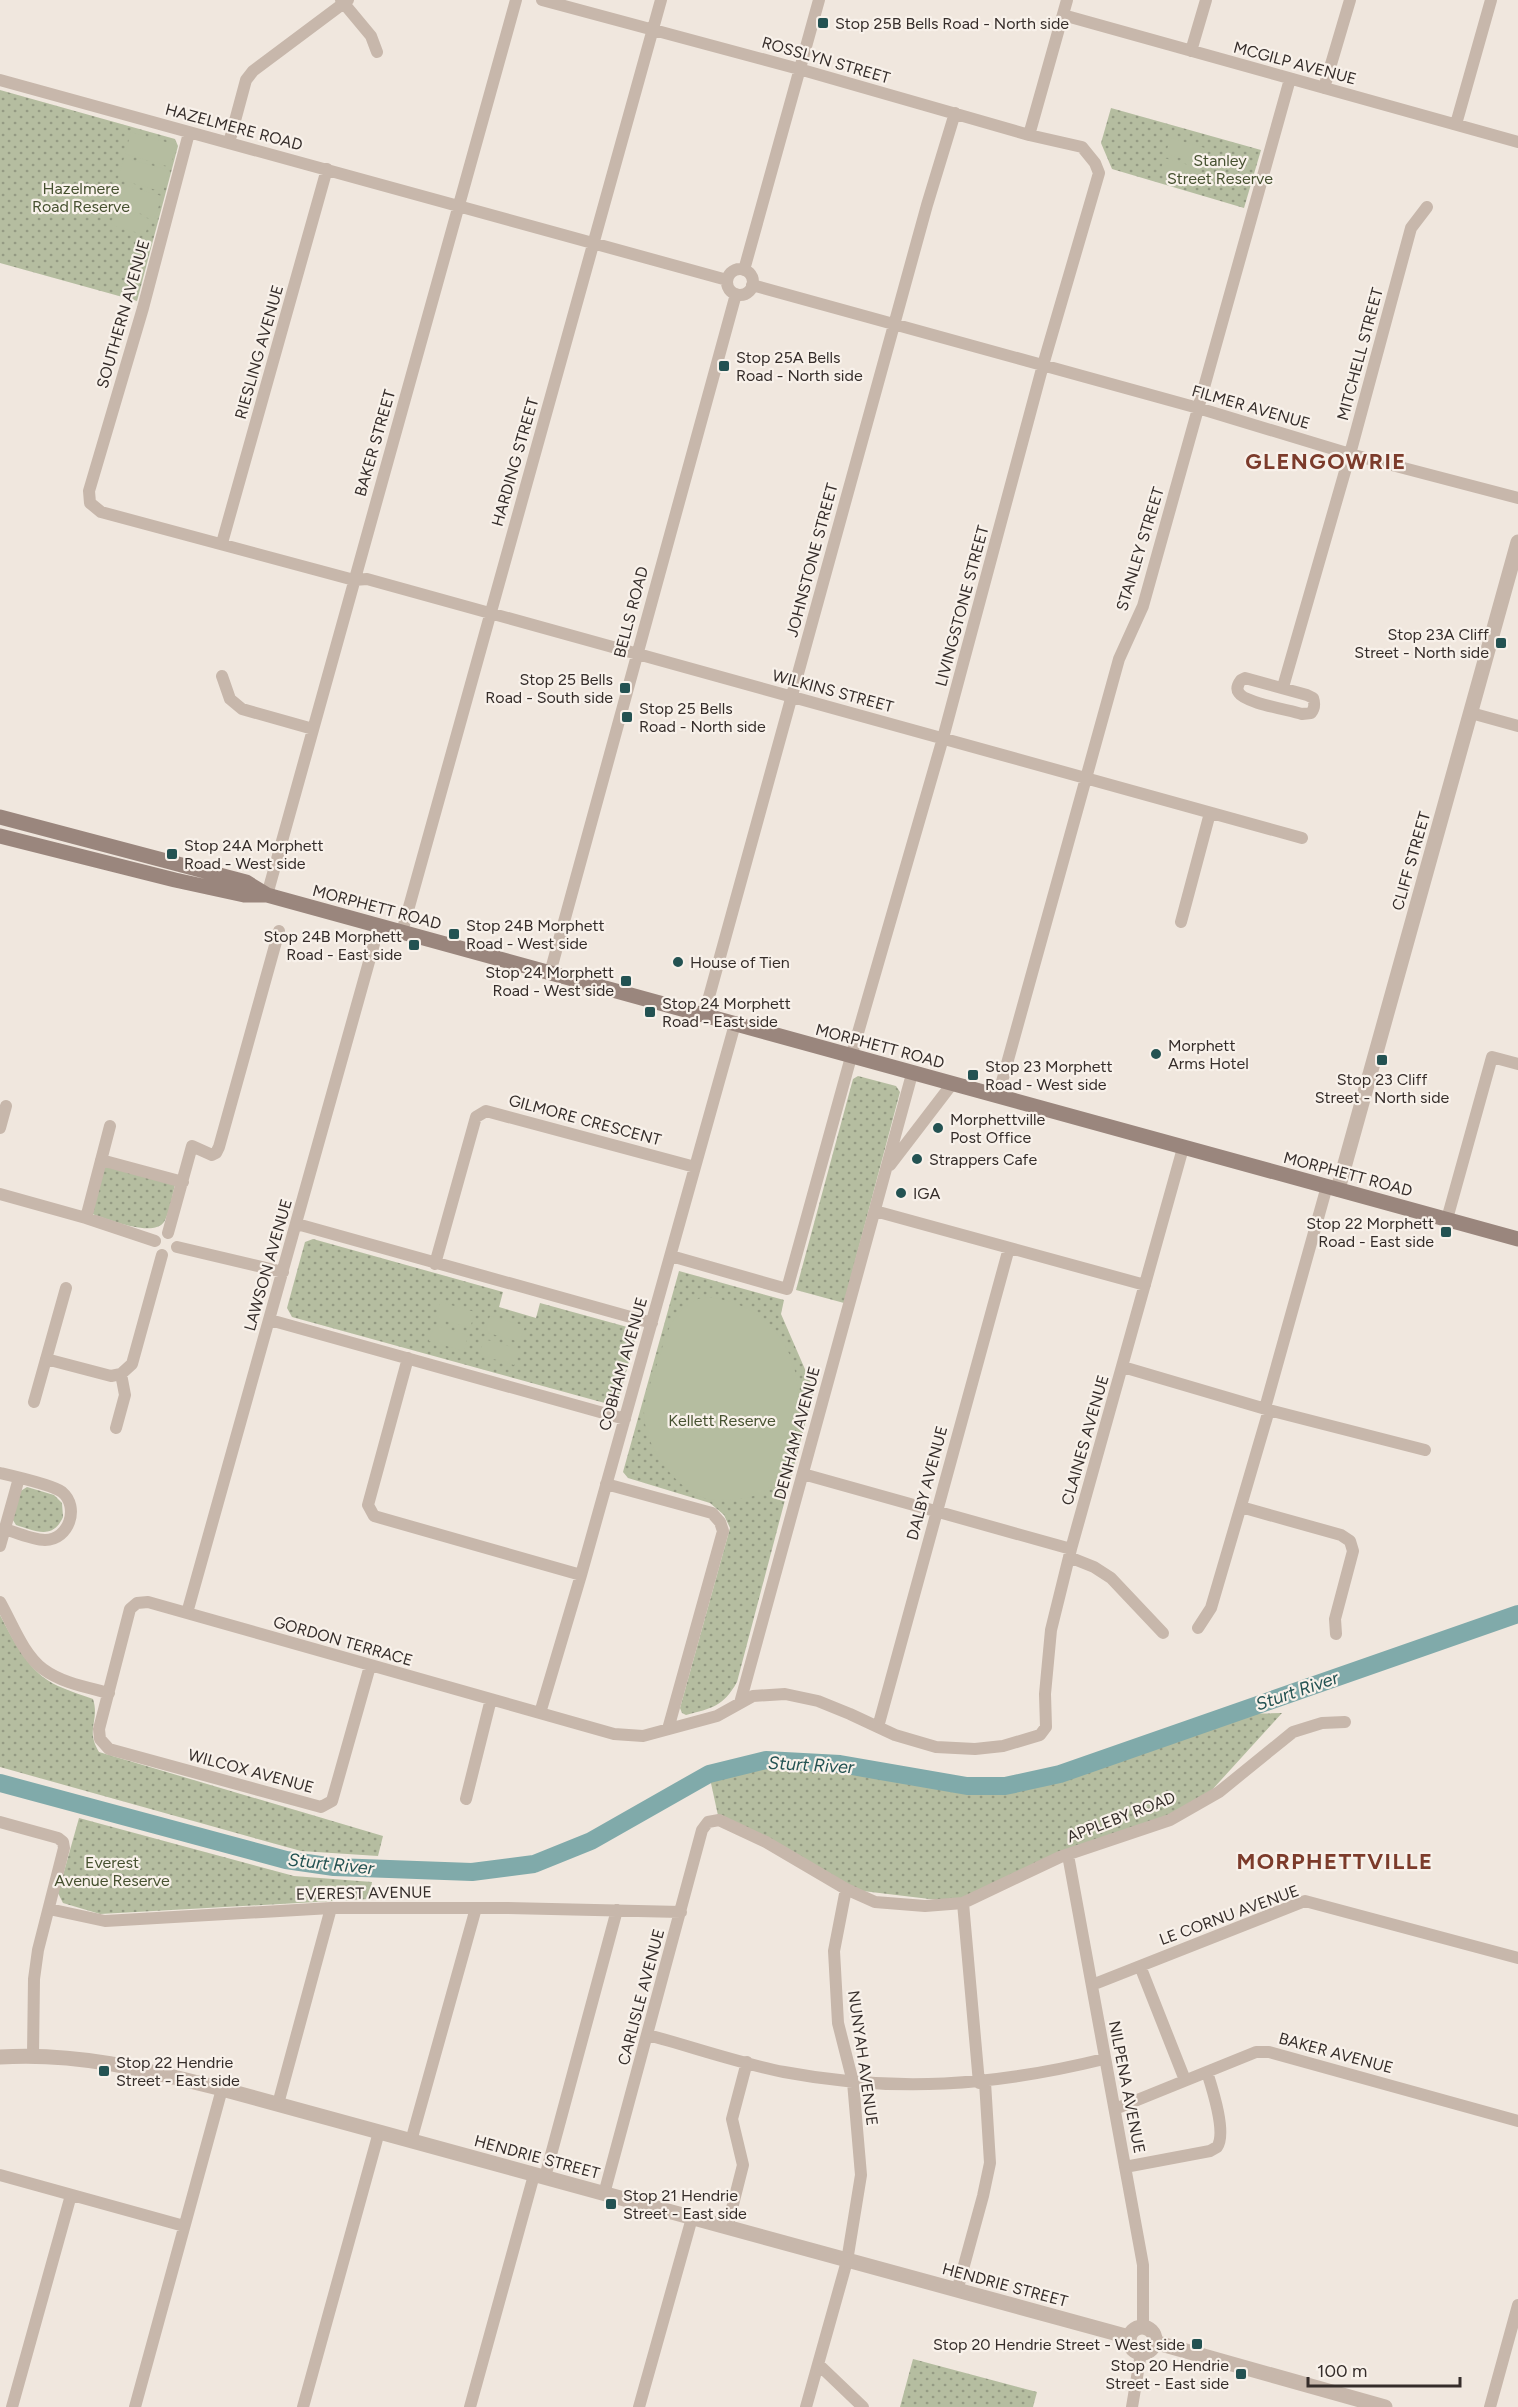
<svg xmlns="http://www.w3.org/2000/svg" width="1518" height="2407" font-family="Figtree,sans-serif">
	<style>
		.park { fill: url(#park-dots) }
		.pitch { fill: #b5bda0 }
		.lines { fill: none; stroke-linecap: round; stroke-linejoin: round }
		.river { stroke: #80aaaa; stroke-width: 18 }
		.minor { stroke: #c7b7ab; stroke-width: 12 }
		.tertiary { stroke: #c7b7ab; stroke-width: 15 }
		.secondary { stroke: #9a867d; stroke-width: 15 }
		.poi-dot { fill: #235252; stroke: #f8f1ea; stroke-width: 2 }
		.labels { text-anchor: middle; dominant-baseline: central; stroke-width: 4.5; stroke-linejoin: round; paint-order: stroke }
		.poi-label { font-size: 16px; fill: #352d2a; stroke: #f8f1ea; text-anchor: start }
		.street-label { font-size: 16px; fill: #352d2a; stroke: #f8f1ea }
		.park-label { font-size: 16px; fill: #465130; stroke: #f8f1ea }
		.water-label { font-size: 18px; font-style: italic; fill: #235252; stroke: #f8f1ea }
		.district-label { font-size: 22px; font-weight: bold; letter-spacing: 1.5px; fill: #7c3b2b; stroke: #f8f1ea }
	</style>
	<defs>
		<pattern id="park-dots" width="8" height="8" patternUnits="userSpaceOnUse" patternTransform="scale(1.5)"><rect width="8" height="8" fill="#b5bda0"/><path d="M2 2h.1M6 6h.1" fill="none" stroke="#949a83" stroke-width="1.8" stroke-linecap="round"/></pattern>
	</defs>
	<rect width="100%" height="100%" fill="#f0e7de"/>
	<path class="park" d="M0,90L175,139L178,146L137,301L0,263Z
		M1111,108L1261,150L1244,208L1112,169L1101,143Z
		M858,1076L896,1086L900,1092L844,1303L796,1290L853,1079Z
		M105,1165L175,1185C172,1196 170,1212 164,1222C153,1238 108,1219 92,1214Z
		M313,1239L503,1292L499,1307L536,1318L540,1303L631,1328L636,1336L618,1401L612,1405L292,1317L287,1308L305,1242Z
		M679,1271L784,1300L781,1314L814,1390L737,1682C723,1707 712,1708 686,1715L682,1713L680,1708L730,1528L724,1515L710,1503L628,1478L623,1472Z
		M27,1487L54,1495L62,1503L63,1517C53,1540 35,1531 16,1525L11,1517L19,1492Z
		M0,1615C15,1643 28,1672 58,1686C69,1691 82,1695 93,1699C100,1721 85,1729 99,1752L383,1836L378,1856L301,1851L0,1767Z
		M1282,1713L1201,1802L963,1903L846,1889L719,1820L709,1774L766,1760L840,1764L967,1786H1005L1060,1774L1231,1714Z
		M79,1818L294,1876L372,1882L369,1899L100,1914L63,1903L58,1893Z
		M913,2359L1037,2392L1033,2407H900Z"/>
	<path class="pitch" d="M131,132L176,145L170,167L125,154Z
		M1170,138L1205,148L1201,164L1166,154Z
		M124,158L169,170L163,192L118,179Z
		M1164,158L1199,168L1195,183L1160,174Z
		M117,183L162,196L155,218L111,205Z
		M115,209L150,219L145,235L111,225Z
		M704,1297C775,1302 810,1362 795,1430C791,1448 786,1471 773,1484C762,1495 750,1498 736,1499C725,1500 715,1501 704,1498C673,1486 644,1446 644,1412C644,1397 655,1371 660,1355C668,1329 674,1306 704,1297Z
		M440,1302L475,1312L470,1328L436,1318Z
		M490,1316L525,1326L520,1342L485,1332Z
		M434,1325L468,1335L464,1351L429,1341Z
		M484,1339L519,1349L514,1365L479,1355Z"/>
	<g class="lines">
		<path class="river" d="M0,1783L286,1860L334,1867L472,1872L534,1864L591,1841L709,1774L766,1760L840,1764L967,1786H1005L1060,1774L1518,1614"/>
		<path class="minor" d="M341,0L371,36L377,52
			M542,0L799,69L1029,135L1082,147L1095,163L1099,173L1043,365L943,738L851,1057L787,1289L671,1256
			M1063,15L1518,142
			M1191,51L1206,0
			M0,80L727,280
			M1324,88L1350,0
			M1456,124L1491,0
			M189,133L143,308L89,491L90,503L101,512L354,580L367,579L1302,838
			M1029,135L1067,0
			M229,143L246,80L253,71L348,0
			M727 282a13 13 0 1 1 26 0a13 13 0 1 1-26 0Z
			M744,270L819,0
			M752,285L1198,408L1350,454L1518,498
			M222,543L327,169
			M222,676L230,699L242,709L313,729
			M1245,678L1307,695L1313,698C1315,704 1315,708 1311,713L1302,714C1290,710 1245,703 1239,693C1236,689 1238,684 1241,680Z
			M1283,687L1350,454L1411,228L1427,207
			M1471,713L1518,726
			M267,895L516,0
			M1181,922L1210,813
			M402,932L661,0
			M550,973L736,294
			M704,1015L927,205L955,113
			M998,1096L1119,659L1143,606L1290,79
			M0,1128L6,1106
			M101,1160L183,1182
			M890,1165L952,1084
			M0,1194L86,1218L155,1241
			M875,1211L1145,1285
			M86,1218L110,1126
			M1447,1219L1492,1057L1518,1064
			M297,1224L652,1323
			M168,1233L192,1146L212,1155L216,1153L219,1147L279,931
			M177,1247L283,1272
			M435,1264L476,1117L486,1111L695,1167
			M270,1320L625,1419
			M408,1358L368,1505L374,1516L581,1575
			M46,1359L111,1376L121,1374
			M1123,1367L1269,1410L1425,1450
			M34,1402L66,1288
			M1265,1408L1327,1186
			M116,1428L125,1395L121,1374L132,1364L162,1255
			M0,1473C13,1476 53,1485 62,1492C80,1507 69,1540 45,1540C33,1540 17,1533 5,1529
			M803,1474L1071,1549
			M606,1484L712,1513L720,1522L723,1531L668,1729
			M1241,1507L1341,1535L1350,1541L1353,1551L1335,1619L1336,1634
			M0,1546L19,1478
			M1069,1557L1094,1567L1111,1578L1163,1633
			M0,1602C12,1623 23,1654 43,1669C62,1683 86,1687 109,1693
			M187,1613L379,926
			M1198,1628L1211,1608L1269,1410
			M370,1666L332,1801L321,1807L109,1749L100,1739L99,1729L130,1609L137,1603L148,1602L614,1734L643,1736L717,1716L753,1696L785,1694L818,1701L850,1714L895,1735L936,1747L975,1749L1003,1746L1040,1735L1046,1727L1045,1694L1051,1630L1071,1549L1183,1148
			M740,1703L912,1074
			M540,1713L581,1575L735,1024
			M878,1727L1009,1248
			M466,1799L491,1699
			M0,1822L58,1838L63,1842L64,1848L38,1950L34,1979L33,2055
			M1068,1855L1143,2265V2327
			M963,1903L979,2083
			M49,1909L105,1921L331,1908H505L681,1912
			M1140,1966L1185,2080
			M1092,1985L1305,1901L1518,1958
			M648,2035C693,2047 738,2063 784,2072C895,2093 994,2086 1104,2059
			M278,2104L331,1908
			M1115,2109L1256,2052H1269L1518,2121
			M411,2141L476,1908
			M1125,2167L1210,2151L1217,2147C1227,2133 1212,2088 1207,2072
			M0,2175L184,2226
			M545,2177L617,1910
			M604,2194L702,1830L708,1822L719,1820L766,1842L846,1889L875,1902L925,1906L963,1903L1060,1857L1170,1820L1219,1792L1293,1732L1322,1723L1345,1722
			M727,2228L743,2165L732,2119L747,2062
			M957,2291L983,2196L990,2163L985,2082
			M818,2364L863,2407
			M12,2407L71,2195
			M135,2407L222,2089
			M303,2407L379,2132
			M470,2407L534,2175
			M639,2407L692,2218
			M806,2407L847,2261L861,2175L853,2082L838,2023L834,1951L846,1889
			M1132,2407L1141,2353
			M1490,2407L1518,2305"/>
		<path class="tertiary" d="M1338,1189L1518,542
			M0,2057C78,2052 147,2070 222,2089L1129,2337
			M1129 2340a13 13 0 1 1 26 0a13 13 0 1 1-26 0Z
			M1154,2342L1385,2407"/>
		<path class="secondary" d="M0,817L246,882L267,895
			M0,836L175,880L244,895H267L1518,1239"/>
	</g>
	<g class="poi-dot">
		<rect x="817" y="17" width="12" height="12" rx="3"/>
		<rect x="718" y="360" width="12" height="12" rx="3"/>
		<rect x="1495" y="637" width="12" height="12" rx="3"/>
		<rect x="619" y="682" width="12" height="12" rx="3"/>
		<rect x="621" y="711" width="12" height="12" rx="3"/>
		<rect x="166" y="848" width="12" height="12" rx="3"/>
		<rect x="448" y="928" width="12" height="12" rx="3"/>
		<rect x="408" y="939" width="12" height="12" rx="3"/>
		<circle cx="678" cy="962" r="6"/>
		<rect x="620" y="975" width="12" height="12" rx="3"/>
		<rect x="644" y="1006" width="12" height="12" rx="3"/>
		<circle cx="1156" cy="1054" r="6"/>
		<rect x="1376" y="1054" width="12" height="12" rx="3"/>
		<rect x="967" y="1069" width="12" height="12" rx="3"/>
		<circle cx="938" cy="1128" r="6"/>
		<circle cx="917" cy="1159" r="6"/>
		<circle cx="901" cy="1193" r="6"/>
		<rect x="1440" y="1226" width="12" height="12" rx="3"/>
		<rect x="98" y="2065" width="12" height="12" rx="3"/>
		<rect x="605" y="2198" width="12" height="12" rx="3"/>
		<rect x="1191" y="2338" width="12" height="12" rx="3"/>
		<rect x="1235" y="2368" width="12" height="12" rx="3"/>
	</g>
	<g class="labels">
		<g class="poi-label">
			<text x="835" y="23">Stop 25B Bells Road - North side</text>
			<text x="736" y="357">Stop 25A Bells<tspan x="736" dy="18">Road - North side</tspan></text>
			<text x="1489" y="634" text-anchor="end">Stop 23A Cliff<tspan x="1489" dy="18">Street - North side</tspan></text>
			<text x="613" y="679" text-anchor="end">Stop 25 Bells<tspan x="613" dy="18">Road - South side</tspan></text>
			<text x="639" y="708">Stop 25 Bells<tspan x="639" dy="18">Road - North side</tspan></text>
			<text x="184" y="845">Stop 24A Morphett<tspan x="184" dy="18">Road - West side</tspan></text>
			<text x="466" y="925">Stop 24B Morphett<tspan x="466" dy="18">Road - West side</tspan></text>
			<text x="402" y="936" text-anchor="end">Stop 24B Morphett<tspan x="402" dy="18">Road - East side</tspan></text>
			<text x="690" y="962">House of Tien</text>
			<text x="614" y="972" text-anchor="end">Stop 24 Morphett<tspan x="614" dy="18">Road - West side</tspan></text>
			<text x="662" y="1003">Stop 24 Morphett<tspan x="662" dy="18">Road - East side</tspan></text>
			<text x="1168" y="1045">Morphett<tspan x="1168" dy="18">Arms Hotel</tspan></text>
			<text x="985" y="1066">Stop 23 Morphett<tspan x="985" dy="18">Road - West side</tspan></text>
			<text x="1382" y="1079" text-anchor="middle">Stop 23 Cliff<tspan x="1382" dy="18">Street - North side</tspan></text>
			<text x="950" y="1119">Morphettville<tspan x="950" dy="18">Post Office</tspan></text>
			<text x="929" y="1159">Strappers Cafe</text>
			<text x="913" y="1193">IGA</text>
			<text x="1434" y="1223" text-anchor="end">Stop 22 Morphett<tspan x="1434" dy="18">Road - East side</tspan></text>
			<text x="116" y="2062">Stop 22 Hendrie<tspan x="116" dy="18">Street - East side</tspan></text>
			<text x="623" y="2195">Stop 21 Hendrie<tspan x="623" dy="18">Street - East side</tspan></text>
			<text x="1185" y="2344" text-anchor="end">Stop 20 Hendrie Street - West side</text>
			<text x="1229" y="2365" text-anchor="end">Stop 20 Hendrie<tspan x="1229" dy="18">Street - East side</tspan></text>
		</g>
		<g class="street-label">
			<text transform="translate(826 60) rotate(16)">ROSSLYN STREET</text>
			<text transform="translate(1295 63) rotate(15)">MCGILP AVENUE</text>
			<text transform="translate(234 127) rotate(15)">HAZELMERE ROAD</text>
			<text transform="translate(123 314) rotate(-74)">SOUTHERN AVENUE</text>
			<text transform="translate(259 352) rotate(-74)">RIESLING AVENUE</text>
			<text transform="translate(1360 354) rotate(-75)">MITCHELL STREET</text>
			<text transform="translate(1251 407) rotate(16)">FILMER AVENUE</text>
			<text transform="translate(375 443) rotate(-74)">BAKER STREET</text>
			<text transform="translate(515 462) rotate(-74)">HARDING STREET</text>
			<text transform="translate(1140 549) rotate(-73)">STANLEY STREET</text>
			<text transform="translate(812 560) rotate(-75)">JOHNSTONE STREET</text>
			<text transform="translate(962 606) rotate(-75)">LIVINGSTONE STREET</text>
			<text transform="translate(631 612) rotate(-75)">BELLS ROAD</text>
			<text transform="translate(833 691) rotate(15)">WILKINS STREET</text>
			<text transform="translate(1411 861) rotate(-74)">CLIFF STREET</text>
			<text transform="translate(377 907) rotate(15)">MORPHETT ROAD</text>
			<text transform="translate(880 1046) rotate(15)">MORPHETT ROAD</text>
			<text transform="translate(585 1120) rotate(15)">GILMORE CRESCENT</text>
			<text transform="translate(1348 1174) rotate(15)">MORPHETT ROAD</text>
			<text transform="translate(268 1265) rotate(-74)">LAWSON AVENUE</text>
			<text transform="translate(623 1364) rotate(-74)">COBHAM AVENUE</text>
			<text transform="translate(797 1433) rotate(-75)">DENHAM AVENUE</text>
			<text transform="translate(1085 1440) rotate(-74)">CLAINES AVENUE</text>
			<text transform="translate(927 1483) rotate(-75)">DALBY AVENUE</text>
			<text transform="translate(343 1641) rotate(16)">GORDON TERRACE</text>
			<text transform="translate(251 1771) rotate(15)">WILCOX AVENUE</text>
			<text transform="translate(1121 1817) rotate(-21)">APPLEBY ROAD</text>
			<text transform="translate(364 1893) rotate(-1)">EVEREST AVENUE</text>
			<text transform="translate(1229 1915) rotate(-20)">LE CORNU AVENUE</text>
			<text transform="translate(641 1997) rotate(-75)">CARLISLE AVENUE</text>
			<text transform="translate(1336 2053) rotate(15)">BAKER AVENUE</text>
			<text transform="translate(863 2058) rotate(82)">NUNYAH AVENUE</text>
			<text transform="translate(1127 2087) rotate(79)">NILPENA AVENUE</text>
			<text transform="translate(537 2157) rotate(15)">HENDRIE STREET</text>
			<text transform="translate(1005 2285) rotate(15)">HENDRIE STREET</text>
		</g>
		<g class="park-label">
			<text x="1220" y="160">Stanley<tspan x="1220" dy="18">Street Reserve</tspan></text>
			<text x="81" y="188">Hazelmere<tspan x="81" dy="18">Road Reserve</tspan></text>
			<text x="722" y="1420">Kellett Reserve</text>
			<text x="112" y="1862">Everest<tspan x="112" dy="18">Avenue Reserve</tspan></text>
		</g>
		<g class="water-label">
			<text transform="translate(1297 1691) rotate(-19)">Sturt River</text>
			<text transform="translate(811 1765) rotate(3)">Sturt River</text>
			<text transform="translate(331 1864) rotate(6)">Sturt River</text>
		</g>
		<g class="district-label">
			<text x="1326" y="461">GLENGOWRIE</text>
			<text x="1335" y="1861">MORPHETTVILLE</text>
		</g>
	</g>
	<path d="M1308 2377v9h152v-9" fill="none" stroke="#352d2a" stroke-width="3"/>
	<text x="1317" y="2377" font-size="18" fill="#352d2a" stroke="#f8f1ea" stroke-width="4.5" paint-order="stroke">100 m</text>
</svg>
